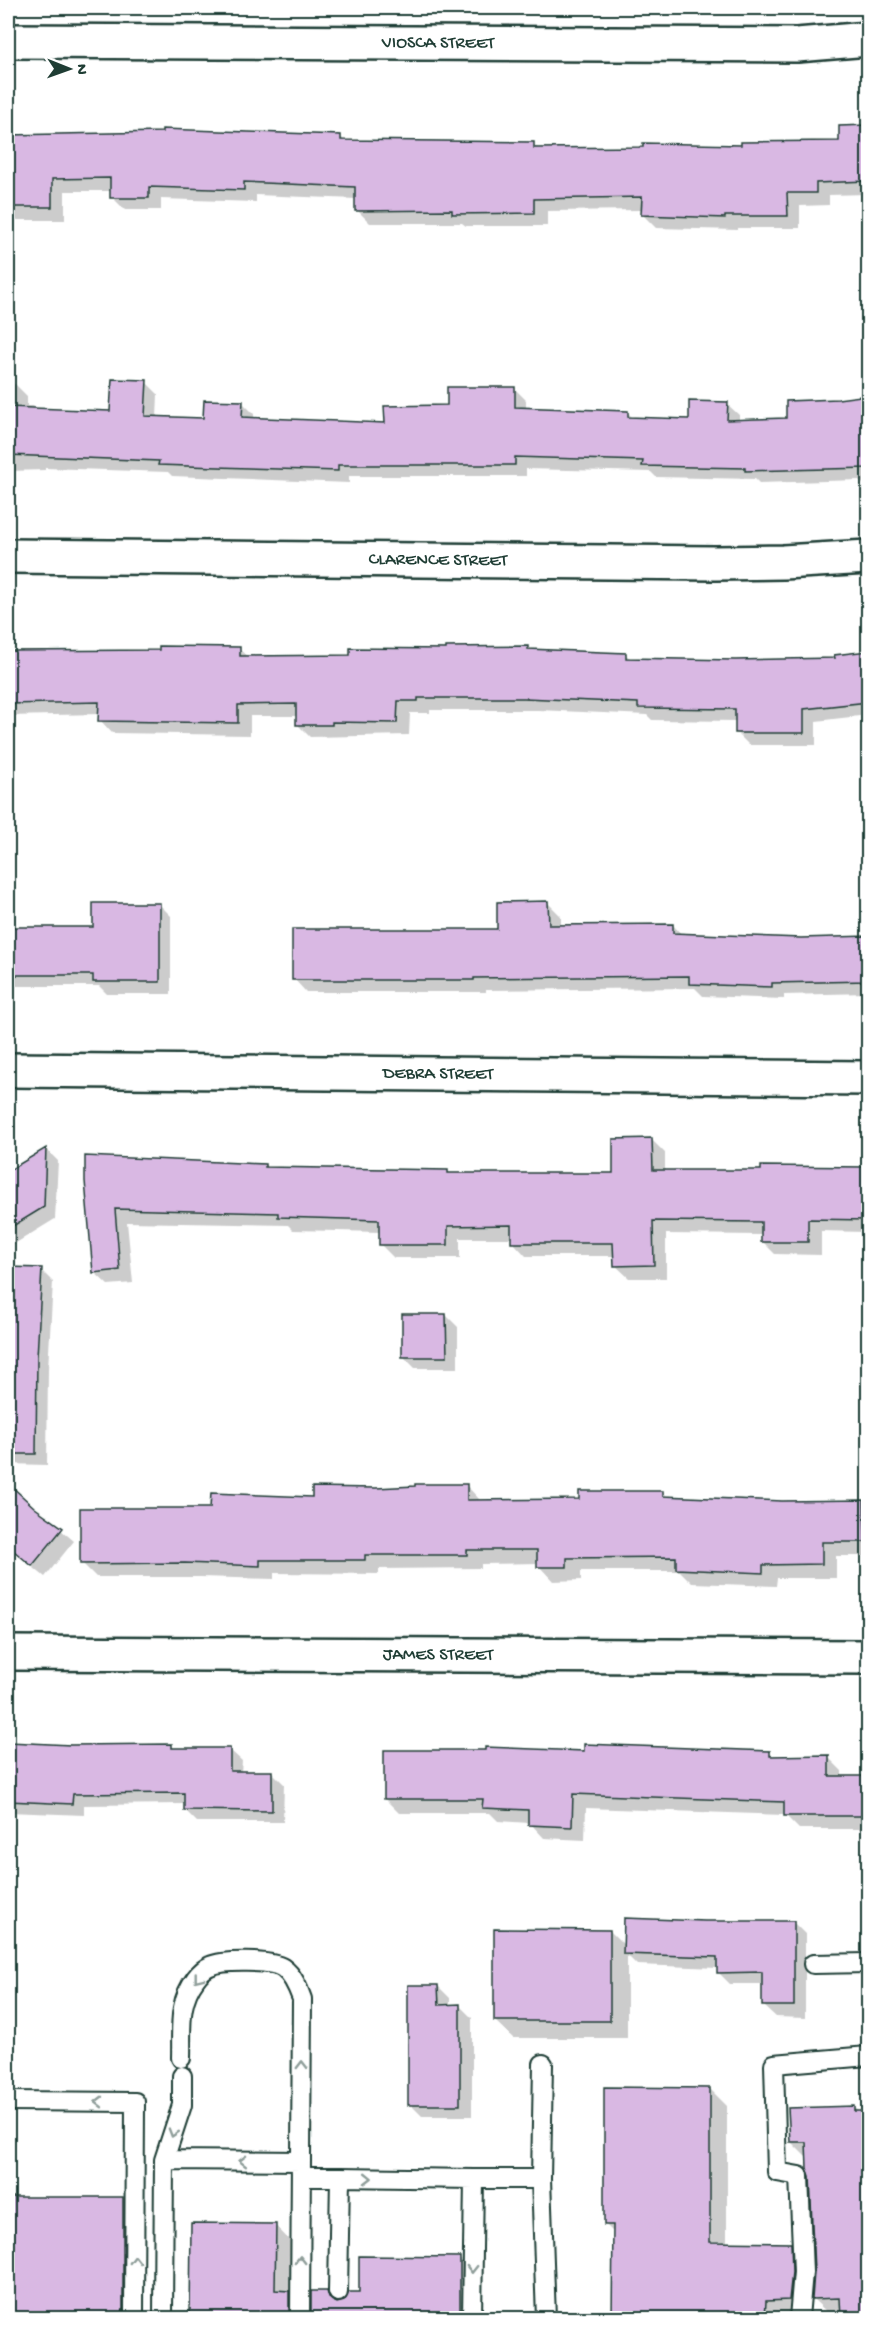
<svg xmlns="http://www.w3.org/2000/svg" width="876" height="2326" font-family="'Gochi Hand',sans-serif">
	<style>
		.shadow { fill: #0003 }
		.building { fill: #d9b8e3; stroke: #1f3d34; stroke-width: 1.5 }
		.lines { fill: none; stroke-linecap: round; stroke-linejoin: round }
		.lane-casing { stroke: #1f3d34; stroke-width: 22 }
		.street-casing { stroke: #1f3d34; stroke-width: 38 }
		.lane { stroke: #fff; stroke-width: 18 }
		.street { stroke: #fff; stroke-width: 33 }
		.oneway { stroke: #8f9e9a }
		.labels { text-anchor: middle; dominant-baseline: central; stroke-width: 6; stroke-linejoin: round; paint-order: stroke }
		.street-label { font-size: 18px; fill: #1f3d34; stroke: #fff }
	</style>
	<rect width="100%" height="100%" fill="#fff"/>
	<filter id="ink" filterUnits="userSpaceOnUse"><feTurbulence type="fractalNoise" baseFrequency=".0167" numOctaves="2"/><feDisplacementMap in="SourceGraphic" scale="12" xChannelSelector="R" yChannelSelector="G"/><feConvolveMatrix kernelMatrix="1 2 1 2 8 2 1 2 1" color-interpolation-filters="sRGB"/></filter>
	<g filter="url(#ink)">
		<path class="shadow" d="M840,127H868V194L829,195V205L800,206V228H738V230L656,228L643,215V210L547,211V226H466L462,223H370L357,210L356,199L256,195V202L161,199V210H125L112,197V191H65V220H8V137H341L346,142L533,144L539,149L742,147L841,143Z
			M146,382L158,394L157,418L205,420L242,402L254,414V419L386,424L514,388L526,400V409L627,412L634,419L690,420L727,404L739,415V421L787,420L838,401L868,397V485L865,486L859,480L759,483L755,479L656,477L651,472L526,469V476H349V483L172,476L168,472L45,468V470L8,471V384H15L27,396V406H33L36,409L112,412Z
			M528,648L530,651L625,654L631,659L735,661L836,659V656L868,653V715L816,721V745H749L737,733V721L652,720L647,715L538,710H430V713H410L409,735L310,737L297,724V716H250V735L112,733L100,720V714L8,716V653L239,649L248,657H351Z
			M548,903L561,916V926L673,925L682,935L801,939L868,938V993L784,995V999L703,996L695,988L486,990V992H306L294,979L499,931Z
			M159,904L171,916V994H107L99,986H8V928H94Z
			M652,1140L665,1153V1171L762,1172L866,1168V1161H868V1238L866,1232L821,1231V1255L775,1254L762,1241V1235L666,1234V1278H629L615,1265V1256H526L513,1242L512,1238H460V1258H394L381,1245V1232L293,1230L288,1225L127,1222L133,1283L108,1285L94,1272L86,1181L265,1165L268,1168L447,1171L451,1175H614Z
			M46,1149L58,1161L55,1219L11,1246L8,1242V1172Z
			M8,1268L41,1270L53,1282L48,1369L47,1465L8,1464Z
			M446,1315L458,1327V1368H415L403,1356Z
			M8,1485L74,1541L45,1577L8,1547Z
			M466,1485L481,1501H580L663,1492L668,1497L782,1502H864L868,1506V1556H836V1578H777L776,1586L692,1583L680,1571H581V1580L553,1581L539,1566V1563L481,1564V1568L379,1569V1574L274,1573V1579L200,1577H96L82,1563L212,1509L313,1499L376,1489Z
			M8,1744L71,1747L171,1746L174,1749L230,1750L242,1761L241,1772H272L284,1784L283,1822H197L185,1810V1804L84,1805V1815L8,1812Z
			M585,1752H769L774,1757H828L842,1771V1777H868V1829H799L785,1815L586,1808L585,1840L544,1838L530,1823L498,1821L490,1813H399L385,1799Z
			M793,1922L805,1934V2018L776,2017L764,2006V1984H730L718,1972V1968L637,1965L627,1955V2038H513L495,2021L610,1931L625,1946L705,1923Z
			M438,1986L450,1998V2006H460L472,2018V2116H422L410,2104Z
			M710,2089L727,2106V2244H790L807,2262L806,2317L614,2318V2233L605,2224Z
			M853,2107L859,2112H868V2318H833L813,2299L816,2272L812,2175L808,2159L791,2142Z
			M123,2198L140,2216L139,2318H8V2199Z
			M275,2225L292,2243L305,2318H191Z
			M459,2258L476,2276V2318H311L326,2293L338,2305L360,2293Z"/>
		<path class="building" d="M868,125V181L816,183V193H787L788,216H725V218L641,215L642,197L534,199V213L452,214V210L355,211V187L244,182V190L149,187V198H110V178L52,179V207H8V135L162,132V129L341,135V140L534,142V148L643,147V143L741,145V142L839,141V126Z
			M112,379L147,380L145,416L203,418L204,400L243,401L242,417L385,423L384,406L447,405V387H515V407L628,411V417L689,419V401L728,402L727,420L786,418V401L838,399L868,395V468L745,471V468L642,466L643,461L515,457V465H338V471L158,465L159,461L8,455V407L110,411Z
			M159,646L240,647V656L350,655V648L446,649V647L528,646V649L626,653V658L735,660L835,658L834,655L868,651V702L804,709V733H735V709L638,708V703L524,698H418V701H398L397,723L332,722V725H296V704L238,705V723L98,721L99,702L8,704V651L159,650Z
			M548,901L549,925L673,924V933L801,938L868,936V981L772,983V987L689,984V976L474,978V980H292V929H497V902Z
			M93,903H160V982H93V975H8V927H93Z
			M652,1138L653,1170H761V1166L868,1167V1220L808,1219V1242H761V1222L653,1221L654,1265L614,1266L613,1243H511V1225L448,1226V1245H379V1220L278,1217V1213L115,1209L120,1270L93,1273L85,1181V1156L265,1164V1167L448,1170V1173H613V1139Z
			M46,1148L44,1207L8,1229V1171Z
			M8,1267L42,1268L37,1357L36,1454H8Z
			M402,1314H446L447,1357H402Z
			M8,1483L35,1508L63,1528L32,1566L8,1546Z
			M415,1484H467V1500L579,1499V1491H663V1496L782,1501L864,1500L865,1542H822V1564L763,1565V1573L676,1569V1557L567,1558V1567H537V1550H467V1555H365V1560H260V1566L185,1563L80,1564V1508H210L211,1493L312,1497V1487L376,1488L415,1486Z
			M8,1742L71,1745L172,1744V1748H230V1771H272V1811L184,1810V1793L73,1794L72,1804L8,1801Z
			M584,1744L770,1751V1756L829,1755V1776H868V1816H784V1802L573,1794L572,1827L528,1825V1810L482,1808L483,1799H384V1750H485V1747L584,1751Z
			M624,1918L705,1921H794V2006H762V1972L717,1973V1957L623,1954Z
			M494,1929L610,1930V2021H494Z
			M408,1985H438L439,2005L460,2004V2105H408Z
			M604,2087L710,2088V2242L791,2243L792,2272L789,2300L766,2301L765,2319H612L613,2225H604Z
			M854,2106V2111H868V2319H841L840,2298L812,2299L814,2272L810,2176L807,2168L806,2142H790L788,2108Z
			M8,2197H123V2319H8Z
			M191,2223L276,2224L275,2290L289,2291V2319H190Z
			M359,2256L460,2257V2319H311V2291H327L329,2298L337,2303L344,2301L349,2292H359Z"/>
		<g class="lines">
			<defs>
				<path id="lane" d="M813,1964L868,1963
					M181,2058C182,2029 177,2003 196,1978C199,1974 205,1968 210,1966C223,1960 271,1960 283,1968C293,1975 298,1988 302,1999L300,2318
					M543,2064L541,2179L546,2318
					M8,2101L135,2102L134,2318
					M164,2160L301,2161
					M301,2177H340
					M474,2179H541
					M338,2292L340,2177L474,2179L472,2318
					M163,2318L164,2160L182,2105V2076
					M799,2318L803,2272L799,2176L777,2172L774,2064L868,2056"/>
				<g id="street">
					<path id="s1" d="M8,41L797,45L868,39"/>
					<path id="s2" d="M8,556L715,563L783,562L868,557"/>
					<path id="s3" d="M8,1070L868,1078"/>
					<path id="s4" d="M8,1653L868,1657"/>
				</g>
			</defs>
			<use href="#lane" class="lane-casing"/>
			<use href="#street" class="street-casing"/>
			<use href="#lane" class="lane"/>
			<use href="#street" class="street"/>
		</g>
		<defs><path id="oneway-chevron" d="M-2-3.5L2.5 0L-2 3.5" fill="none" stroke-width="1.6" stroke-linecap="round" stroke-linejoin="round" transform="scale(1.5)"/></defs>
		<g class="oneway">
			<use href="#oneway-chevron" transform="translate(198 1978) rotate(128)"/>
			<use href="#oneway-chevron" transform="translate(302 2065) rotate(-90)"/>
			<use href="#oneway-chevron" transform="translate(99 2102) rotate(-180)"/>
			<use href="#oneway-chevron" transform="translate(173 2133) rotate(107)"/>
			<use href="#oneway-chevron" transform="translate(243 2161) rotate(-179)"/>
			<use href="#oneway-chevron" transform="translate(368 2178) rotate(1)"/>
			<use href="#oneway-chevron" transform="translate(135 2260) rotate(-90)"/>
			<use href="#oneway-chevron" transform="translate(300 2260) rotate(-90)"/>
			<use href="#oneway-chevron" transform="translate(472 2269) rotate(91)"/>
		</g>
	</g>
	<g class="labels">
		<g class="street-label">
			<text stroke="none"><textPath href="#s1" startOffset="430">VIOSCA STREET</textPath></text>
			<text stroke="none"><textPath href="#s2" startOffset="430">CLARENCE STREET</textPath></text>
			<text stroke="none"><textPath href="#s3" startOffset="430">DEBRA STREET</textPath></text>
			<text stroke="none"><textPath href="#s4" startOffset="430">JAMES STREET</textPath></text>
		</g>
	</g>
	<rect width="876" height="2326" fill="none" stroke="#fff" stroke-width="30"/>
	<rect x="15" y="15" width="846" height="2296" fill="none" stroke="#1f3d34" stroke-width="2" filter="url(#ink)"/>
	<g transform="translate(69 69) rotate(91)" stroke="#ffffff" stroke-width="4.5" paint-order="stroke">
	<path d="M0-4.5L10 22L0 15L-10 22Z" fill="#1f3d34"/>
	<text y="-9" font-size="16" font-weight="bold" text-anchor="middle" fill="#1f3d34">N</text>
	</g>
</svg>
